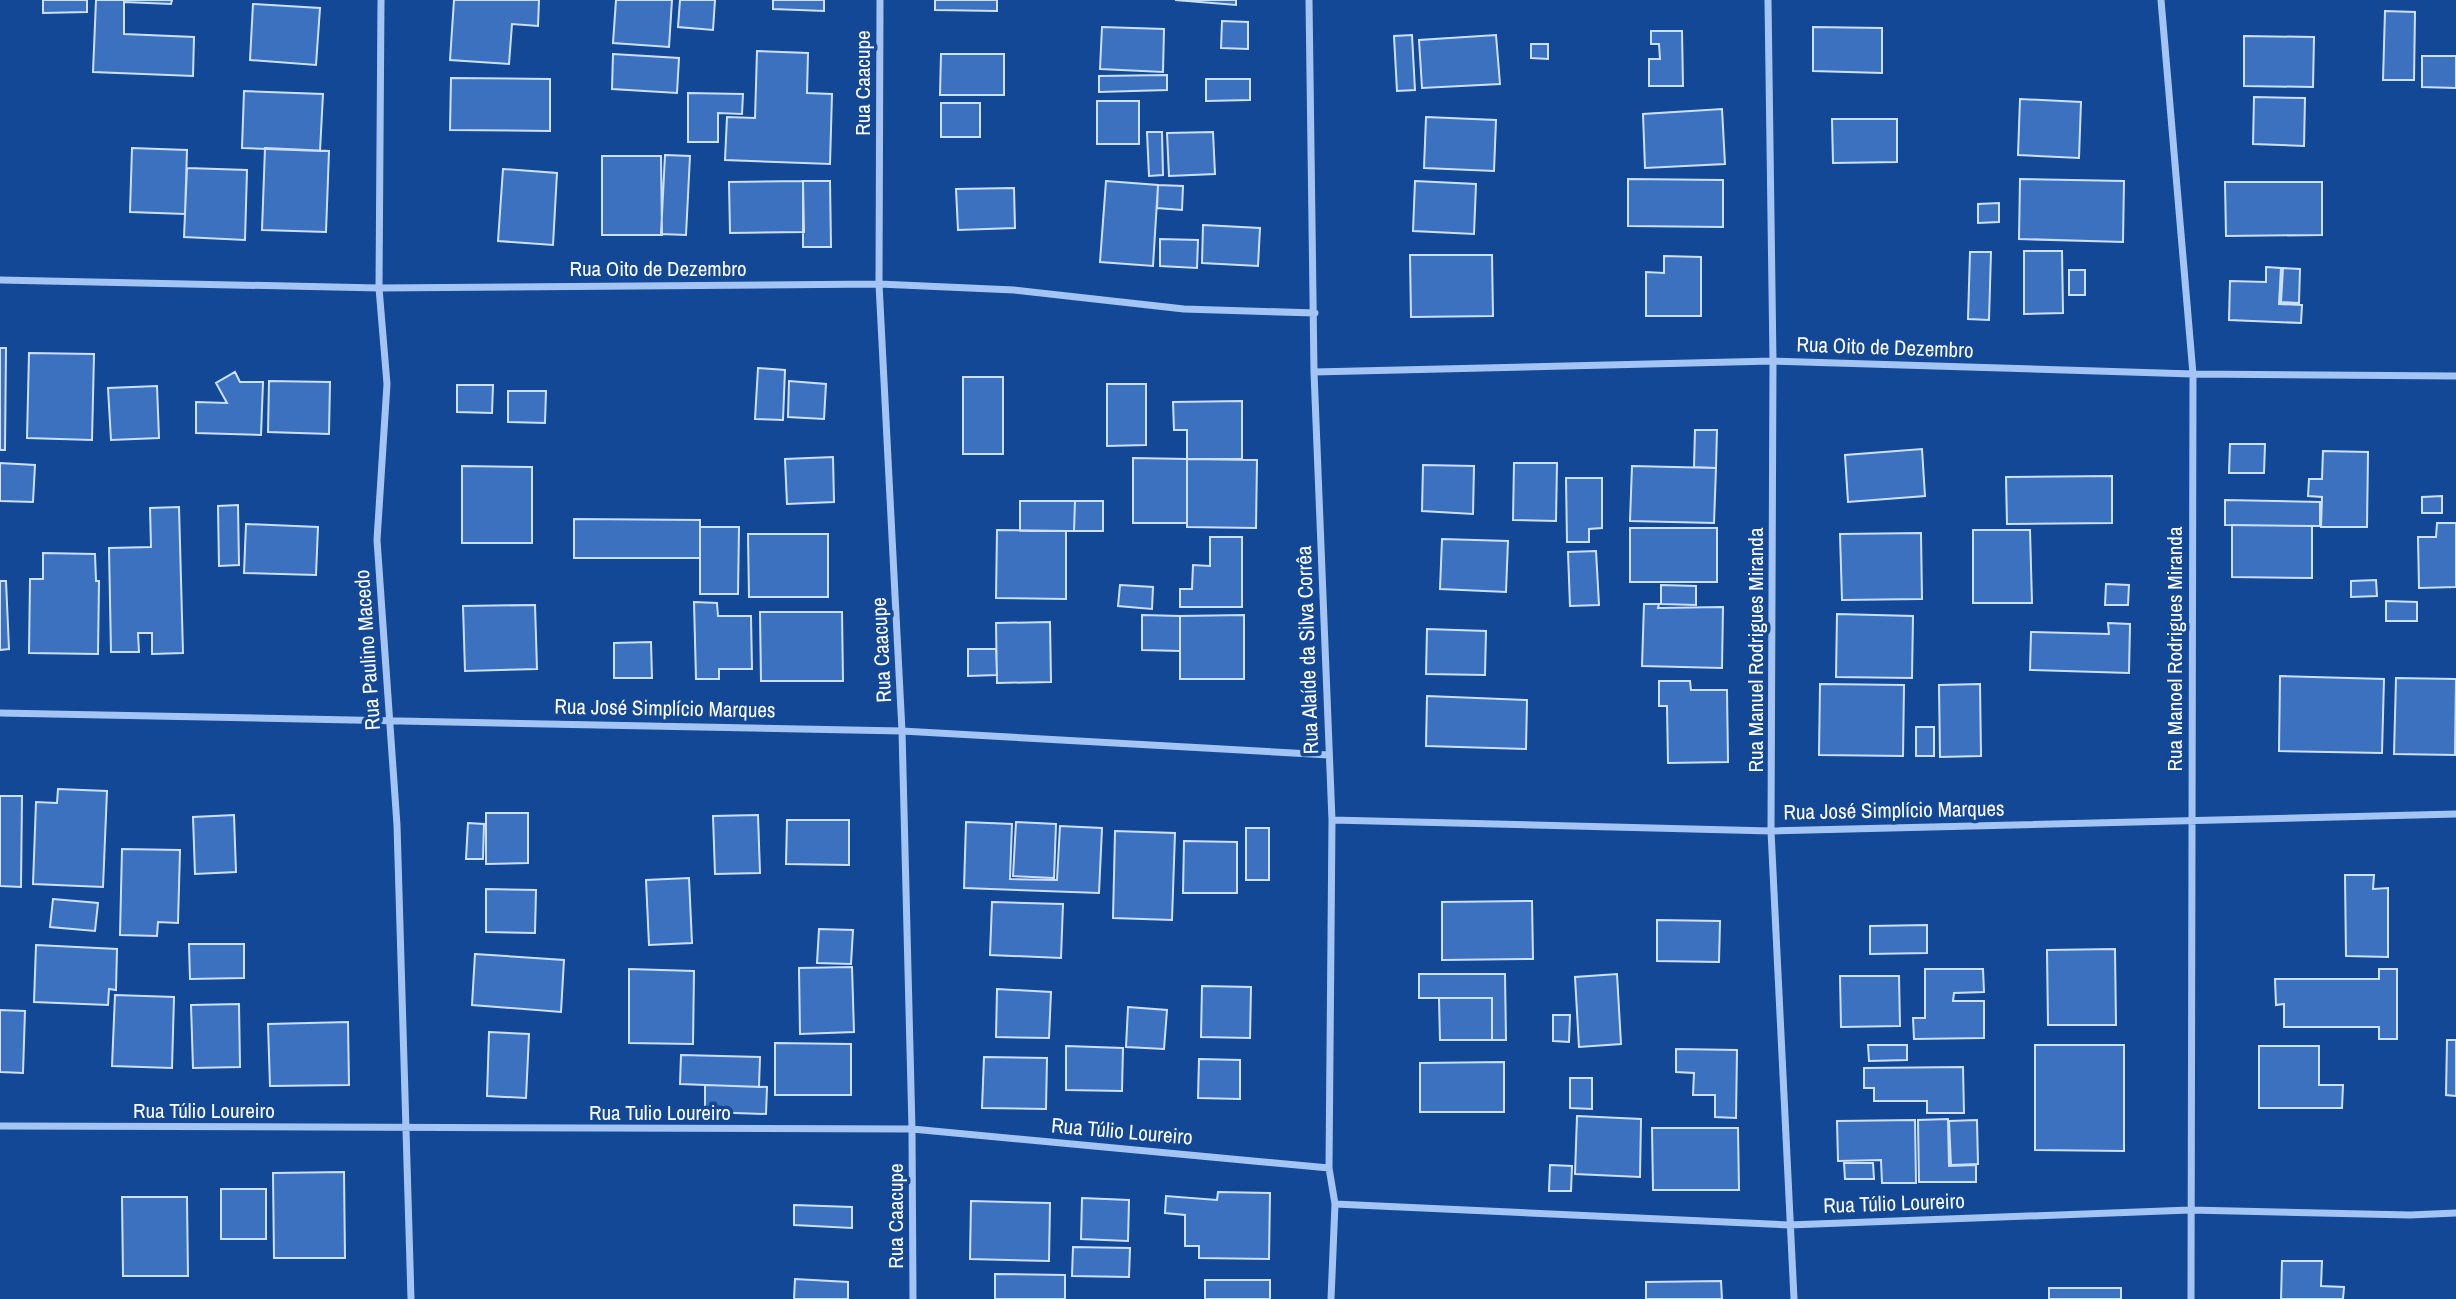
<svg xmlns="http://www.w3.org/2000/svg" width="2456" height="1299" font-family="'Archivo Narrow',sans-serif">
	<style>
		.building { fill: #3c71bf; stroke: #cce0fd; stroke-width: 2 }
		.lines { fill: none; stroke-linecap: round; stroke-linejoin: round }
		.street { stroke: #a4c5f3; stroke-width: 7 }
		.labels { text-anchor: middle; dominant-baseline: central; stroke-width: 7; stroke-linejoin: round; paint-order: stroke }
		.street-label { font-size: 21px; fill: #fff; stroke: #134897 }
	</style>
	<rect width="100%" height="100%" fill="#134897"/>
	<path class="building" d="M43,0H87V12L43,13Z
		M96,0H172L171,4L124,2V34L194,37L193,76L93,72Z
		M454,0H539L538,26L512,24L509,64L450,60Z
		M616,0H672L669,47L613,43Z
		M680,0H715L713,30L678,27Z
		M773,0H824V11L773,9Z
		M935,0H997V11L935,10Z
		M1175,0H1236V5Z
		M253,4L320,8L316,65L250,60Z
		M2385,11L2415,12L2414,80H2383Z
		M1222,21L1248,22V49L1221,48Z
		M1102,27L1164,29L1163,72L1100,69Z
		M1813,27L1882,28V73L1813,71Z
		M1651,31H1682L1683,86H1649V59H1660L1659,44H1651Z
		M1412,35L1415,90L1397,91L1394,36Z
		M1496,35L1500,84L1422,88L1419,40Z
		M2244,36L2314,37L2313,87L2244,86Z
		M1531,44H1548V59L1531,58Z
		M757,51L808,53L807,93L832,94L830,164L725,160L727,117L755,118Z
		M613,54L679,58L677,93L612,89Z
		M941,54H1004V95H940Z
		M2422,56H2456V88L2422,87Z
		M1167,75V90L1099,92V76Z
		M451,78L550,79V131L450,130Z
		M1206,79H1250V100L1206,101Z
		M244,91L323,94L320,151L242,148Z
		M688,93L743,94L742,114L718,113V142H688Z
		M2254,97L2305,98L2304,146L2253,144Z
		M2020,99L2081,102L2079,158L2018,155Z
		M1097,101H1139V144H1097Z
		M941,103H980V137H941Z
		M1722,109L1725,164L1645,168L1643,114Z
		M1426,117L1496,120L1494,171L1424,168Z
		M1832,119H1897V162L1833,163Z
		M1147,132H1162L1163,175L1149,176Z
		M1213,132L1215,174L1169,176L1167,133Z
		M132,148L187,150L185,214L130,212Z
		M265,148L329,151L326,232L262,230Z
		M665,155L690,156L686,235L661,234Z
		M602,156H661L662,235H602Z
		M187,168L247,170L245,240L184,237Z
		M503,169L557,173L553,245L498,241Z
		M1628,179L1723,180V227L1628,226Z
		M2020,179L2124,181L2123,242L2019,239Z
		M803,181L804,232L730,233L729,182Z
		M803,181H830L831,247H803Z
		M1106,181L1158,185L1153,266L1100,262Z
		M1415,181L1476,184L1474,234L1413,231Z
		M2225,182H2322V235L2226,236Z
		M1158,185L1183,186L1182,210L1157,208Z
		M1014,188L1015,228L958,230L956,189Z
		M1999,203V222L1978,223V204Z
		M1203,225L1260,228L1258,266L1202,263Z
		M1160,239L1198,240L1197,268L1160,266Z
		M2024,251H2062L2063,313L2024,314Z
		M1970,252H1991L1989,320L1968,319Z
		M1410,255H1492L1493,316L1411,317Z
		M1664,256L1701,257V316H1646V272L1664,273Z
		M2266,267L2281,268L2279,304L2302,305L2301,323L2229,320L2230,281L2266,282Z
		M2283,268L2300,269L2299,303L2281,302Z
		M2069,270H2085V295H2069Z
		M0,348H6L5,450H0Z
		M29,353L94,354L92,440L27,438Z
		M758,368L785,370L783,420L755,419Z
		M235,372L240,382H263L261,435L196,433V402L227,403L216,383Z
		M963,377H1003V454H963Z
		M269,381L330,382L329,434L268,432Z
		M789,381L826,384L824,419L788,417Z
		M1107,384H1146V445L1107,446Z
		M457,385H493L492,413L457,412Z
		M157,386L159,438L111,440L108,388Z
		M508,391H546L545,423L508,422Z
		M1242,401V459H1187V430H1174L1173,402Z
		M1695,430H1717L1716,468L1694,467Z
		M2230,444H2265L2264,473H2229Z
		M1922,449L1925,496L1848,502L1845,455Z
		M2323,451L2368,452L2367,527H2321L2322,497L2308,496L2309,479H2322Z
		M833,457L834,502L787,504L785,459Z
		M1133,458L1187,459V523H1133Z
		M1187,459L1257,460L1256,528L1187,527Z
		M0,463L35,465L33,502L0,501Z
		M1514,463H1557L1556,521L1513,520Z
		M1423,465L1474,466L1473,514L1422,511Z
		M462,466L532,467V543H462Z
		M1632,466L1716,468L1714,523L1630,521Z
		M2112,476V523L2007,524L2006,477Z
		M1566,478H1602V528L1589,529V542H1567Z
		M2442,496V513H2422V497Z
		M2225,500L2320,502V526L2225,525Z
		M1020,501H1075L1074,531H1020Z
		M1075,501H1103V531H1074Z
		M238,505L239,565L219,566L218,506Z
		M179,507L183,653L152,654V633H138L139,652H111L109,548L151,547L150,508Z
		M574,519L700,520V558H574Z
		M2437,523H2456V587L2419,588L2418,537H2436Z
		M246,524L318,527L316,575L244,573Z
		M2232,525L2312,526V578L2232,577Z
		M700,527H739L738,594H700Z
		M1630,528H1717V582H1630Z
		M997,530L1066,531V599L996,598Z
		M1973,530H2030L2032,603H1973Z
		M1921,533L1922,599L1842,600L1840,534Z
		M748,534H828V597H749Z
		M1210,537H1242V607H1180V589H1192L1193,565L1210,566Z
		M1442,539L1508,541L1506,592L1440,589Z
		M1596,551L1599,605L1570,606L1568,552Z
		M43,553L95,554L96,581H99L98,654L29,653L30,579H43Z
		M2376,580L2377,596L2351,597V581Z
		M0,581H6L9,649L0,650Z
		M2106,584L2129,585L2128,605H2105Z
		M1120,585L1153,587L1152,609L1118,606Z
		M1661,585L1696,586V605L1661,604Z
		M2386,601L2417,602V621H2386Z
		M694,602L717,603L718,616H751L752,669H719V679H696Z
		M1644,604H1659L1658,608L1723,607L1722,668L1642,666Z
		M535,605L537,669L465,671L463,606Z
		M760,612H842L843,681H761Z
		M1837,614L1913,616L1912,678L1836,677Z
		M1142,615L1180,616V651L1142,650Z
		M1244,615V679H1180V616Z
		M1050,622L1051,682L997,683L996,623Z
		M2108,623L2130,624L2129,673L2030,670L2031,632L2109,634Z
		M1427,629L1486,631L1485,675L1426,674Z
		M651,642L652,678H614V643Z
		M968,649H996L997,675L968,676Z
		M2280,676L2384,679L2382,753L2279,751Z
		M2396,678L2456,679L2455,755L2394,754Z
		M1659,681H1690L1691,690H1727L1728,762L1668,763L1667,706H1659Z
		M1820,684L1904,685L1903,756L1819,755Z
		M1980,684L1981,756L1940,757L1939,685Z
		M1427,696L1527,700L1526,749L1426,746Z
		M1916,727H1934V756H1916Z
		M58,789L107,791L103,887L33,884L36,802L57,803Z
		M0,796H22L21,887L0,886Z
		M486,813H528V863L486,864Z
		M234,815L236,872L195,874L193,817Z
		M758,815L760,873L715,874L713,816Z
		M787,820H849V865L786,864Z
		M966,822L1012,824L1010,879L1057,880L1060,826L1102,828L1099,893L964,888Z
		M1016,822L1056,824L1054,878L1013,876Z
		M468,823L484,824L483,859H466Z
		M1246,828H1269V880H1246Z
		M1115,831L1175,833L1172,920L1113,918Z
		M1184,841L1237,842V893H1183Z
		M122,849L180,850L178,923L158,922L157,936L120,935Z
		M2345,875H2374L2373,889L2388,888V957L2346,956Z
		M689,878L692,943L649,945L646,880Z
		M486,889L536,890L535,933L486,932Z
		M53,899L98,903L95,931L50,927Z
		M1532,901L1533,959L1442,960V902Z
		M992,902L1063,904L1061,958L990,955Z
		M1657,920L1720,921L1719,962L1657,961Z
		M1927,925V953L1870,954V926Z
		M819,929L853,930L851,964L817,963Z
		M189,944H244V978L190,979Z
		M36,945L117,949L116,990L109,989L108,1005L34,1002Z
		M2115,949L2116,1025H2048L2047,950Z
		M475,954L564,960L561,1012L472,1005Z
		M852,967L854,1032L800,1034L799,968Z
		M629,969L694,971L693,1044L629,1043Z
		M1925,969H1983L1984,992L1954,993L1953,1001H1984V1038L1914,1039L1913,1018H1925Z
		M2379,969H2397V1039H2379V1027H2284V1004L2276,1005L2275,979H2379Z
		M1419,974H1505L1506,1040H1492V998H1419Z
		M1617,974L1621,1044L1579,1047L1575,977Z
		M1840,976H1899L1900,1026L1841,1027Z
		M1202,986L1251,987L1250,1038L1201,1037Z
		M997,989L1051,992L1049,1038L996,1037Z
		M115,995L174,997L172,1068L112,1066Z
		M1439,998H1492V1040H1440Z
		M239,1004L240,1067L193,1068L191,1005Z
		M1128,1007L1167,1010L1164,1049L1126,1047Z
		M0,1010L25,1011L23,1073L0,1072Z
		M1553,1015H1570L1569,1042L1553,1041Z
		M348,1022L349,1085L270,1086L268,1024Z
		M489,1032L529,1034L526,1098L487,1096Z
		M2447,1040H2456V1096L2446,1095Z
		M775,1043L851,1044V1095H775Z
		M1868,1045H1907V1060L1869,1061Z
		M2035,1045H2124V1151L2035,1150Z
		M1066,1046L1123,1048L1122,1091L1066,1090Z
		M2259,1046H2319V1085H2343L2342,1108H2259Z
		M1676,1049L1737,1050L1736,1118L1715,1117V1095H1693L1694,1073L1676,1072Z
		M681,1055L760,1057L759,1087L680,1084Z
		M984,1057L1047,1058L1046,1109L982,1108Z
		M1199,1059L1240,1060V1099L1198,1098Z
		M1504,1062V1112H1420V1063Z
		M1963,1067L1964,1113H1927V1101H1874V1088H1864V1068Z
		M1570,1078H1592V1109L1570,1108Z
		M705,1085L767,1087L766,1114L705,1112Z
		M1577,1116L1641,1119L1640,1177L1575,1174Z
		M1948,1119L1949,1166L1976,1165V1182H1919L1918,1120Z
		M1915,1120L1916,1183H1882L1881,1160L1838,1161L1837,1121Z
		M1977,1120L1978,1164L1951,1165L1949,1121Z
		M1652,1128H1738L1739,1190H1653Z
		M1844,1163H1873L1874,1179H1845Z
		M1550,1165L1572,1166L1571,1191H1549Z
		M344,1172L345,1258H274L273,1173Z
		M221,1189H266V1239H221Z
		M1218,1192L1270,1193L1269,1259L1199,1258V1246H1185V1215L1165,1213L1166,1196L1217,1200Z
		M122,1197H187L188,1276H123Z
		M1082,1198L1129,1200L1128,1241L1081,1239Z
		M971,1201L1050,1203L1049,1261L970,1259Z
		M794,1205L852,1207V1228L794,1225Z
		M1073,1247L1130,1248L1129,1277L1072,1276Z
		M2282,1261H2322L2321,1286L2344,1287L2343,1299H2281Z
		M995,1274L1065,1275V1299H995Z
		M795,1279L848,1282V1299H794Z
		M1205,1280H1270V1299H1205Z
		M1721,1281L1722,1299H1646V1282Z
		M2049,1288H2121V1299H2049Z"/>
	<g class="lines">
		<path class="street" d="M381,0L379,288L387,384L377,540L397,825L411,1299
			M880,0L879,284L902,731L912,1129L913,1299
			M1309,0L1314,372L1332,820L1329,1168L1335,1204L1331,1299
			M1768,0L1773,361L1771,831L1794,1299
			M2161,0L2193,374L2191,1299
			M0,280L379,288L879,284L1014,290L1184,309L1315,313
			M1314,372L1773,361L2193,374L2456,376
			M0,713L902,731L1329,755
			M1332,820L1771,831L2456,814
			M0,1126L912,1129L1329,1168
			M1335,1204L1789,1225L2190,1210L2410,1215L2456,1213"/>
	</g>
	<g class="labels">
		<g class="street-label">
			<text transform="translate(862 83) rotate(-90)">Rua Caacupe</text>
			<text x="658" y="268">Rua Oito de Dezembro</text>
			<text transform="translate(1885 347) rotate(2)">Rua Oito de Dezembro</text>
			<text transform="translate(2174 649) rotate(-90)">Rua Manoel Rodrigues Miranda</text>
			<text transform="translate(367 650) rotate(-94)">Rua Paulino Macedo</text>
			<text transform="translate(881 650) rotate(-93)">Rua Caacupe</text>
			<text transform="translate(1307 650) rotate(-92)">Rua Alaíde da Silva Corrêa</text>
			<text transform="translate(1755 650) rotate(-90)">Rua Manuel Rodrigues Miranda</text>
			<text transform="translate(665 708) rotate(1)">Rua José Simplício Marques</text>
			<text transform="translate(1894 810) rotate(-1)">Rua José Simplício Marques</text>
			<text x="204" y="1110">Rua Túlio Loureiro</text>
			<text x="660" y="1112">Rua Tulio Loureiro</text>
			<text transform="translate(1122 1131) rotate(5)">Rua Túlio Loureiro</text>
			<text transform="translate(1894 1203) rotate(-2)">Rua Túlio Loureiro</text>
			<text transform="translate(895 1216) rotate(-90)">Rua Caacupe</text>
		</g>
	</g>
</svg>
